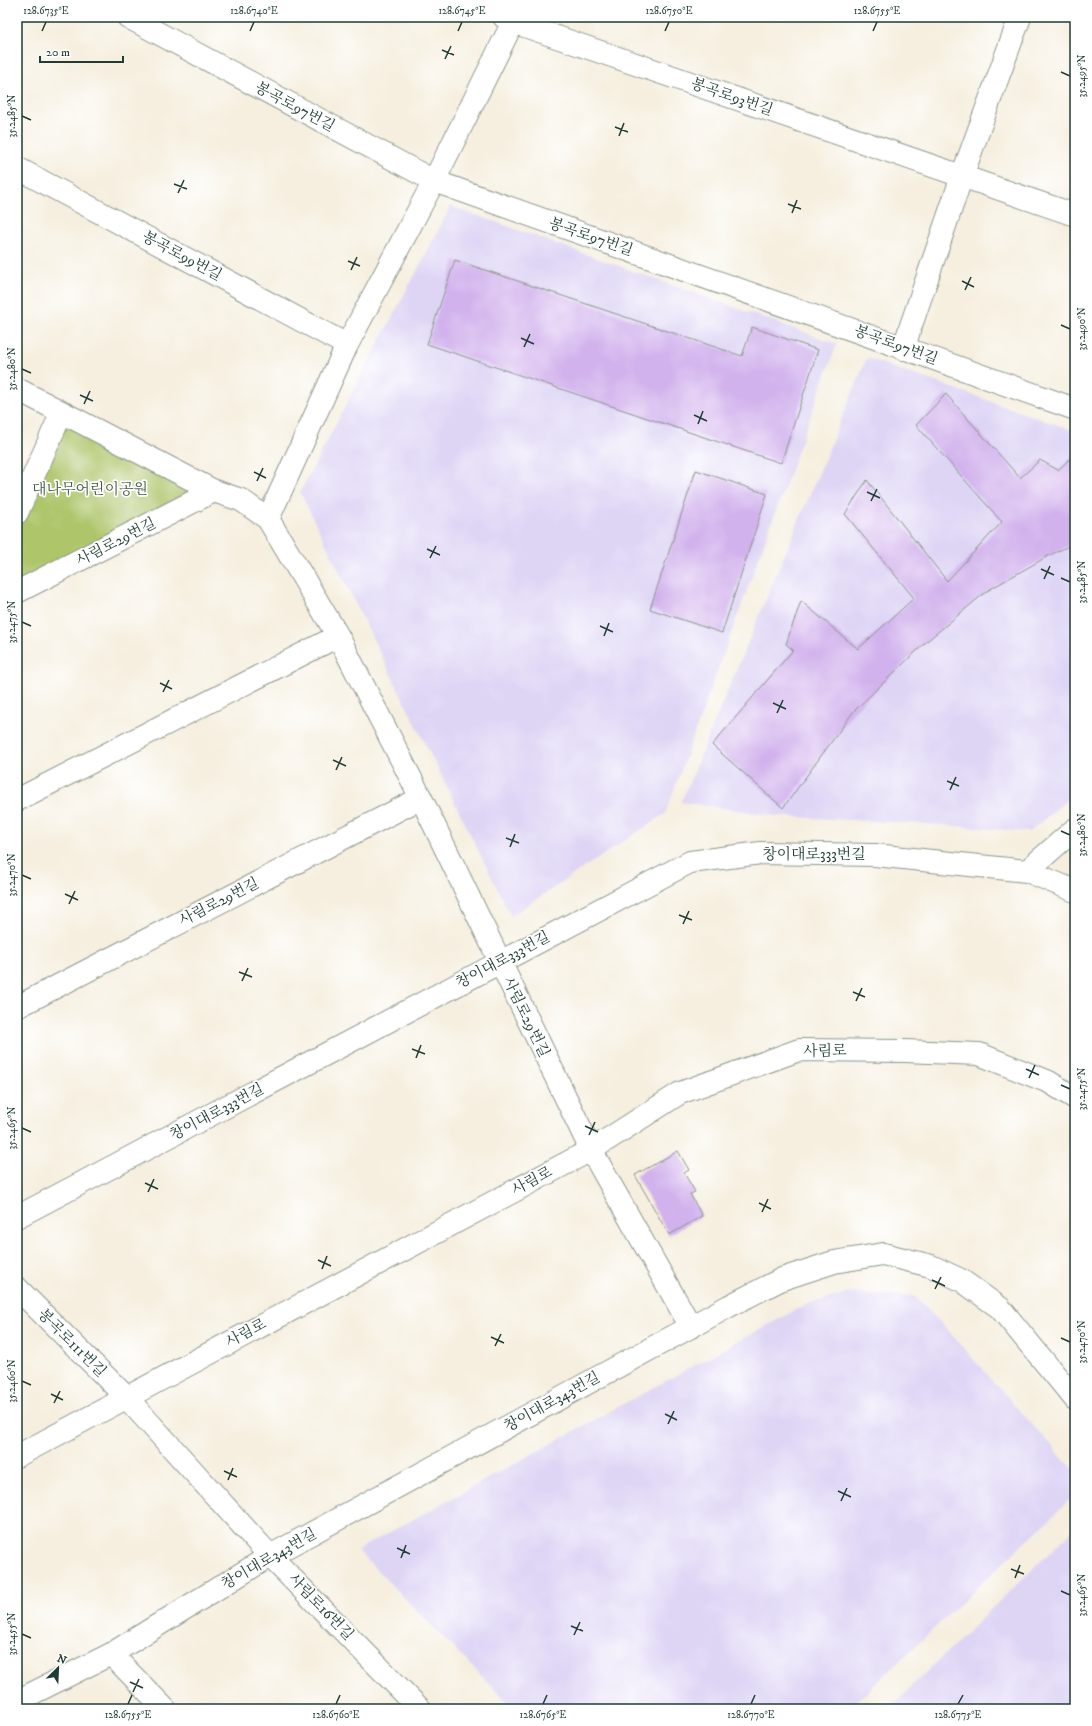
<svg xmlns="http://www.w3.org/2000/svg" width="1092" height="1726" font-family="'IM FELL DW Pica','Noto Serif KR',serif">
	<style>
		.built { fill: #ded5f5 }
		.green { fill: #aec56a; stroke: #66814f }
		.building { fill: #d2b2ed }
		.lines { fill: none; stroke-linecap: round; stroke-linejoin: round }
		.minor-casing { stroke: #8a968a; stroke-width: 24 }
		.minor { stroke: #fff; stroke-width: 22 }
		.ticks { fill: none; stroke: #1f3d34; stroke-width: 1.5 }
		.labels { text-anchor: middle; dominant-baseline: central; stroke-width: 3.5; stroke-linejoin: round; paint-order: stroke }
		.street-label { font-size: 15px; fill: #1f3d34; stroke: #fff }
		.park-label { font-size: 15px; fill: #435f42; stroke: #fff }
		.neatline { fill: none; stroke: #1f3d34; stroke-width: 1.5 }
		.ticks-label { font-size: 10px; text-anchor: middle; fill: #1f3d34 }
	</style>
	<rect width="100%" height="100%" fill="#fff"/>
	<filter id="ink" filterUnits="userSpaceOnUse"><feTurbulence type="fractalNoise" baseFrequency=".025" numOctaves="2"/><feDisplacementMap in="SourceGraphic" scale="8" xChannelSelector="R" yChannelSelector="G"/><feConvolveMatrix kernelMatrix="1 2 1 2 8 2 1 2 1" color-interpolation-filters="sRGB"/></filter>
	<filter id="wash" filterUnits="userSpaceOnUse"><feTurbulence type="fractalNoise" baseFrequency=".012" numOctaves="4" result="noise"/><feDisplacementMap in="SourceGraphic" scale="16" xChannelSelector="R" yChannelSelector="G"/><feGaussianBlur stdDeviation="0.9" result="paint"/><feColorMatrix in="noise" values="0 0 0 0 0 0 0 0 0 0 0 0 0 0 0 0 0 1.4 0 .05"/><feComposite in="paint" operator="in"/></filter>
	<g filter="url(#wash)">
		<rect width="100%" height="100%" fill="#f6efdf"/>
		<path class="built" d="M451,206L837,344L665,814L511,916L300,492Z
			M867,358L1075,431V793L1029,832L943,825L775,816L681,802Z
			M850,1293L915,1296L941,1323L1075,1472V1495L849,1709H514L357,1550L806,1304Z
			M1075,1528V1709H888Z"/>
		<path class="green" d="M64,421L194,489L17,583V531Z"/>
		<g id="blocks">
			<path class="building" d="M455,260L742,356L752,327L818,350L781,463L427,344Z
				M946,394L1020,478L1040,460L1058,470L1075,454V543L1048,556L987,591L927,641L854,711L783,808L712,745L793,650L786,644L801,601L858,649L914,598L845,514L867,480L947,581L1002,522L916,425Z
				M696,470L767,494L722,633L650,609Z
				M678,1151L689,1170L684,1173L695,1192L690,1194L702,1216L669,1235L635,1175Z"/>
		</g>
	</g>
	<g filter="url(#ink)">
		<use href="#blocks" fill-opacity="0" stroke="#8a968a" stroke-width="1"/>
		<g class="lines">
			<defs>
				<path id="minor" d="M128,17L434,181L1075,409
					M504,17L513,22L1075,215
					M17,168L347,345
					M903,349L962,176L1020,17
					M17,389L214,491L241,500L268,519L338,636L421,798L591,1150L691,1327
					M17,513L61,414
					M268,519L347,345L434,181L513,22
					M17,592L214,491
					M17,800L338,636
					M1027,871L1075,829
					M17,1007L421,798
					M17,1217L690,862L761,853L875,855L1027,871L1075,891
					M17,1288L126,1397L270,1556L420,1709
					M17,1456L591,1150L680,1093L799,1050L905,1051L979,1054L1049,1082L1075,1098
					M111,1654L165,1709
					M17,1701L111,1654L270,1556L729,1306L782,1279L834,1262L883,1254L931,1266L961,1280L1000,1308L1075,1399"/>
			</defs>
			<use href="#minor" class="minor-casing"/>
			<use href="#minor" class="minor"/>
		</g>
	</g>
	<path class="ticks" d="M42,31L46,22M250,31L254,22M458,31L462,22M665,31L669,22M873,31L877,22M442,50L454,55M445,59L451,46M1061,72L1070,76M22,116L31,120M615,127L628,132M619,136L624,123M174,184L187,189M178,193L184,180M788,204L801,209M792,213L797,200M348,261L360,266M351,270L357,257M962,281L974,287M965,290L971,277M1061,325L1070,329M521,338L534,344M524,347L530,334M22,369L31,373M80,395L93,401M84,404L90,391M694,415L707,421M698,424L703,411M254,472L266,478M257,481L263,468M867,492L880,498M871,501L877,489M427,549L440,555M430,558L436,546M1041,569L1054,575M1061,578L1070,582M1044,579L1050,566M22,622L31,626M600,626L613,632M604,636L609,623M160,683L172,689M163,692L169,680M773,703L786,709M777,713L783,700M333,760L346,766M336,770L342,757M947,781L959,786M950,790L956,777M1061,831L1070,835M506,838L519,843M510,847L515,834M22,875L31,879M65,894L78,900M69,904L75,891M679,915L692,920M683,924L689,911M239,972L252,977M242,981L248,968M853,992L865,997M856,1001L862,988M412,1049L425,1054M416,1058L421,1045M1026,1069L1039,1075M1029,1078L1035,1065M1061,1085L1070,1089M585,1126L598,1132M22,1128L31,1132M589,1135L595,1122M145,1183L158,1189M148,1192L154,1179M759,1203L771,1209M762,1212L768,1199M318,1260L331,1266M322,1269L327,1256M932,1280L945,1286M935,1289L941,1277M491,1337L504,1343M1061,1338L1070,1342M495,1346L501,1334M22,1381L31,1385M51,1394L63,1400M54,1403L60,1391M665,1414L677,1420M668,1424L674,1411M224,1471L237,1477M228,1480L233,1468M838,1491L851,1497M841,1501L847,1488M397,1548L410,1554M401,1558L406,1545M1011,1569L1024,1574M1015,1578L1020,1565M1061,1591L1070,1595M571,1626L583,1631M22,1634L31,1638M574,1635L580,1622M130,1682L143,1688M133,1692L139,1679M128,1704L132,1695M336,1704L340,1695M543,1704L547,1695M751,1704L755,1695M958,1704L963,1695"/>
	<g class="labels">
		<g class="street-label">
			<text transform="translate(732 97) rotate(19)">봉곡로93번길</text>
			<text transform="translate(295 107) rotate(28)">봉곡로97번길</text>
			<text transform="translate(591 237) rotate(19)">봉곡로97번길</text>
			<text transform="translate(182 256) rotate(28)">봉곡로99번길</text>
			<text transform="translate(896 345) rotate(20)">봉곡로97번길</text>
			<text transform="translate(116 542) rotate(-27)">사림로29번길</text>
			<text x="814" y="854">창이대로333번길</text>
			<text transform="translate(219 902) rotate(-27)">사림로29번길</text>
			<text transform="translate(503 960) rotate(-28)">창이대로333번길</text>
			<text transform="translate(526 1017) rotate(64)">사림로29번길</text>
			<text transform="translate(825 1051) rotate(-1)">사림로</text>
			<text transform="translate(217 1112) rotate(-28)">창이대로333번길</text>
			<text transform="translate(532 1181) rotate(-28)">사림로</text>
			<text transform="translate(246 1333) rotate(-28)">사림로</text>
			<text transform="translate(72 1343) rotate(45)">봉곡로111번길</text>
			<text transform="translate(552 1402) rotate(-29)">창이대로343번길</text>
			<text transform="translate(269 1559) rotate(-30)">창이대로343번길</text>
			<text transform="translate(321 1607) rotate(46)">사림로16번길</text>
		</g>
		<g class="park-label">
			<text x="90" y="489">대나무어린이공원</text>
		</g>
	</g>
	<rect width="1092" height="1726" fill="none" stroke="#fff" stroke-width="44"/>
	<g transform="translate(58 1668) rotate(24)" stroke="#ffffff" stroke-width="3" paint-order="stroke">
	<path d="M0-3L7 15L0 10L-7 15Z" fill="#1f3d34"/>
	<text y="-6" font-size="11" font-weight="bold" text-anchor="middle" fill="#1f3d34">N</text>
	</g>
	<path d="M40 56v6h83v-6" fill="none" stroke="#1f3d34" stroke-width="2"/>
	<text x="46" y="56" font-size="12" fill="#1f3d34" stroke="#ffffff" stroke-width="3" paint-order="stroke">20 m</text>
	<rect x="22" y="22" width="1048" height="1682" class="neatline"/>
	<g class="ticks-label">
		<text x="46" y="14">128.6735°E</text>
		<text x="254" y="14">128.6740°E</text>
		<text x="462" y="14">128.6745°E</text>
		<text x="669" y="14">128.6750°E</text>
		<text x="877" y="14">128.6755°E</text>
		<text transform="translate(1081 76) rotate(-90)" y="4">35.2495°N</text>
		<text transform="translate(11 116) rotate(-90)" y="4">35.2485°N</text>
		<text transform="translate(1081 329) rotate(-90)" y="4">35.2490°N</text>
		<text transform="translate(11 369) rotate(-90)" y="4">35.2480°N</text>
		<text transform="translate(1081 582) rotate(-90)" y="4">35.2485°N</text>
		<text transform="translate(11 622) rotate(-90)" y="4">35.2475°N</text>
		<text transform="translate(1081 835) rotate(-90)" y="4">35.2480°N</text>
		<text transform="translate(11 875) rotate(-90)" y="4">35.2470°N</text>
		<text transform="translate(1081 1089) rotate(-90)" y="4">35.2475°N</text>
		<text transform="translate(11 1128) rotate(-90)" y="4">35.2465°N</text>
		<text transform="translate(1081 1342) rotate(-90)" y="4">35.2470°N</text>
		<text transform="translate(11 1381) rotate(-90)" y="4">35.2460°N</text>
		<text transform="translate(1081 1595) rotate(-90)" y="4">35.2465°N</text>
		<text transform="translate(11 1634) rotate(-90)" y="4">35.2455°N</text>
		<text x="128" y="1718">128.6755°E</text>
		<text x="336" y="1718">128.6760°E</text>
		<text x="543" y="1718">128.6765°E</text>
		<text x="751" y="1718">128.6770°E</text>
		<text x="958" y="1718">128.6775°E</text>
	</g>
</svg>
